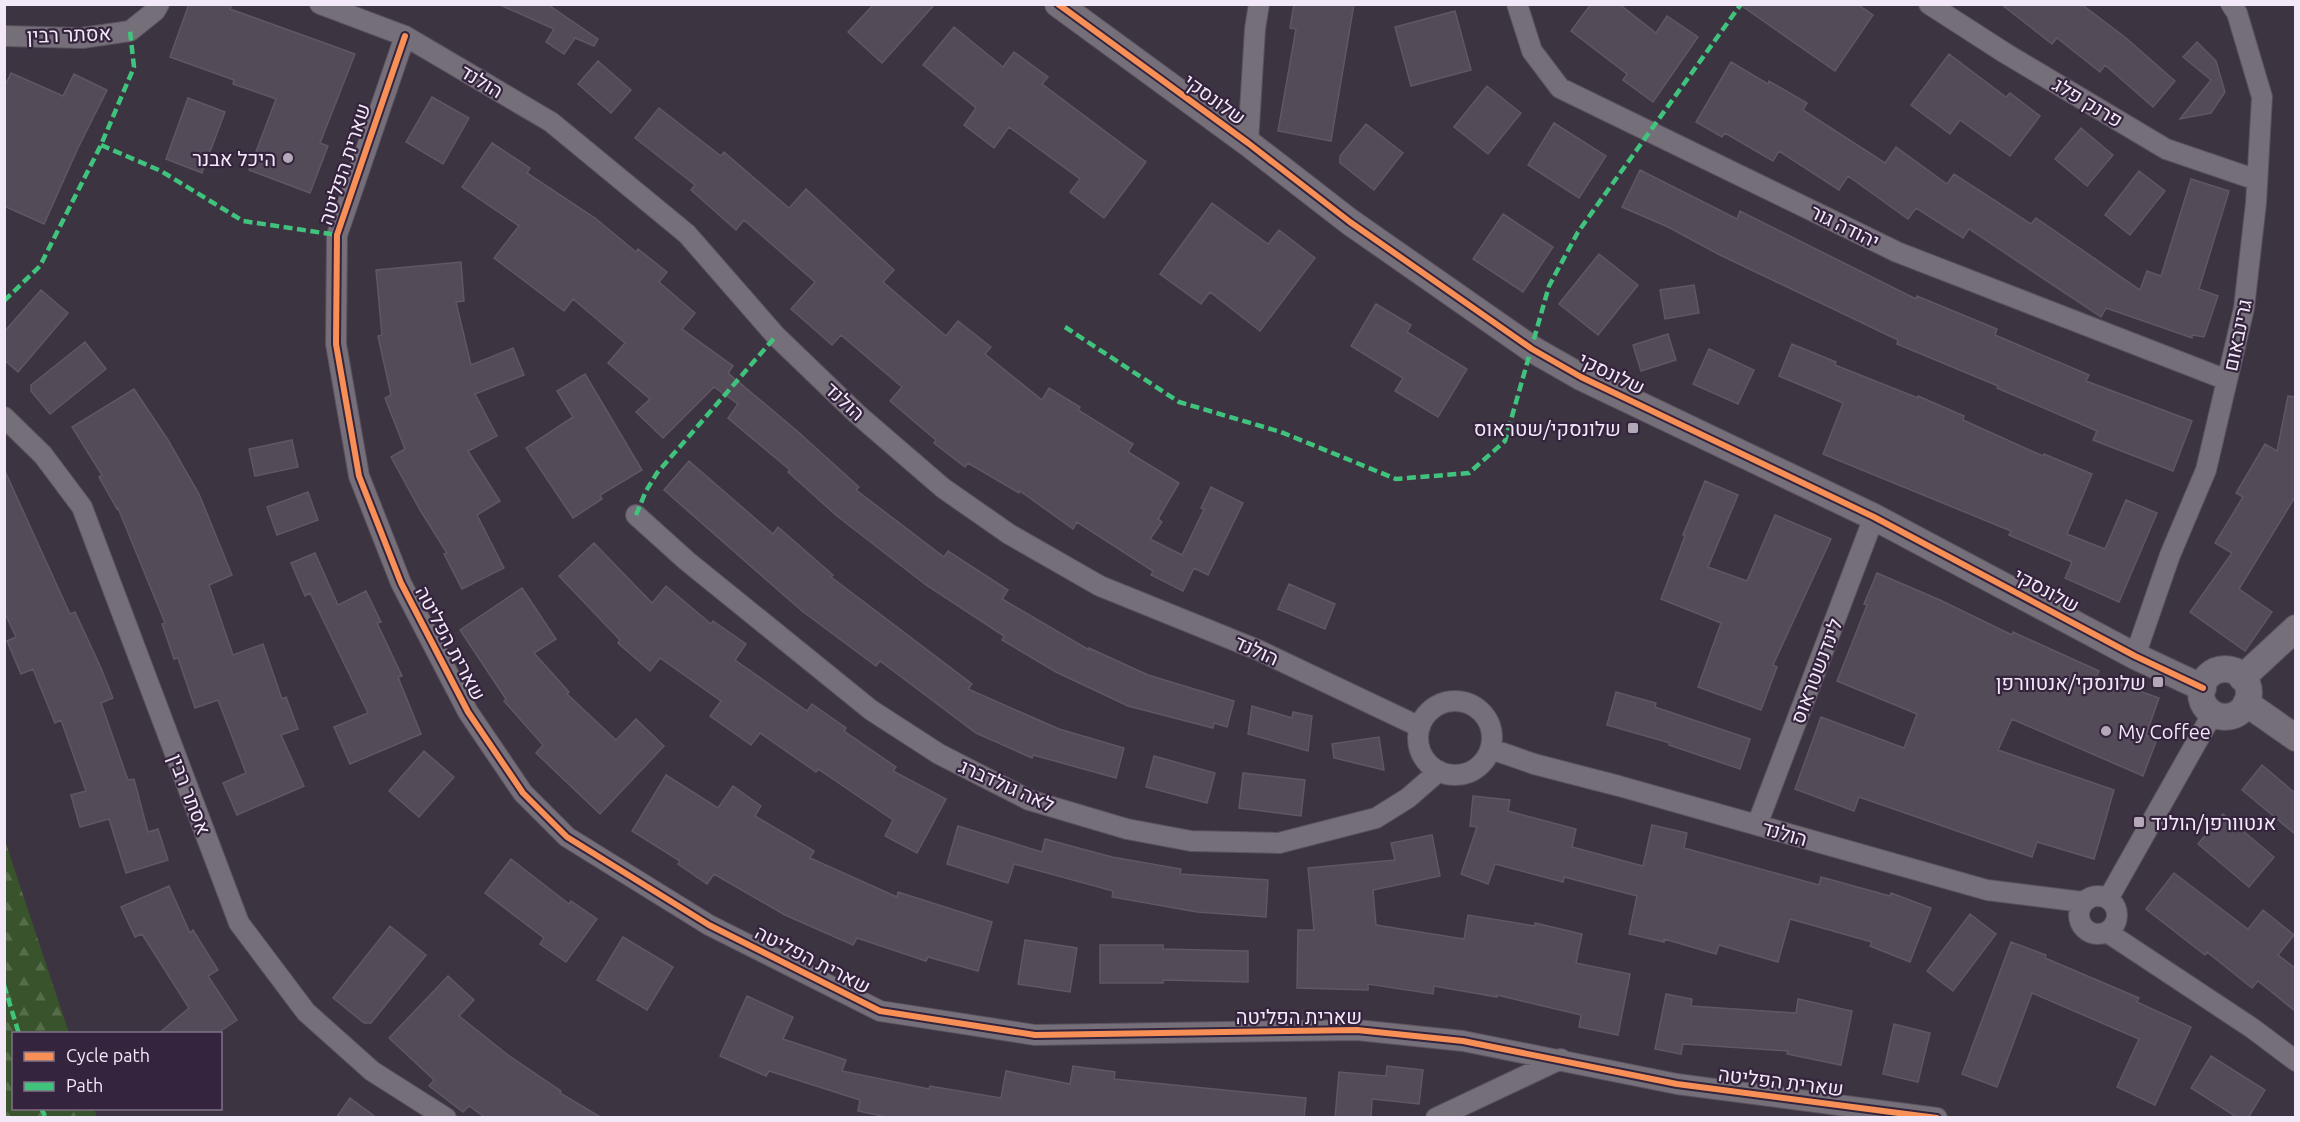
<svg xmlns="http://www.w3.org/2000/svg" width="2300" height="1122" font-family="Ubuntu,Heebo,sans-serif">
	<style>
		.forest { fill: url(#forest-firs) }
		.building { fill: #534c58; stroke: #5f5763; stroke-width: 1.5 }
		.lines { fill: none; stroke-linecap: round; stroke-linejoin: round }
		.minor-casing { stroke: #5a515e; stroke-width: 22 }
		.tertiary-casing { stroke: #5a515e; stroke-width: 28 }
		.minor { stroke: #756f79; stroke-width: 20 }
		.tertiary { stroke: #756f79; stroke-width: 26 }
		.quiet { stroke: #40c37c; stroke-width: 4.5; stroke-dasharray: 9 4.5; stroke-linecap: butt }
		.cycleway-casing { stroke: #34243d; stroke-width: 10 }
		.cycleway { stroke: #f78f57; stroke-width: 6 }
		.poi-dot { fill: #b3a9b8; stroke: #34243d; stroke-width: 2 }
		.labels { text-anchor: middle; dominant-baseline: central; stroke-width: 4.5; stroke-linejoin: round; paint-order: stroke }
		.street-label { font-size: 20px; fill: #f2e8f8; stroke: #34243d }
		.poi-label { font-size: 20px; fill: #f2e8f8; stroke: #34243d; text-anchor: end }
	</style>
	<defs>
		<pattern id="forest-firs" width="22" height="20" patternUnits="userSpaceOnUse" patternTransform="scale(1.5)"><rect width="22" height="20" fill="#39542c"/><path d="M5 1l3.5 6h-7zM16 11l3.5 6h-7z" fill="#566d4b"/></pattern>
	</defs>
	<rect width="100%" height="100%" fill="#3d3442"/>
	<path class="forest" d="M5,841L69,1033L14,1034V1108L94,1109L97,1117H5Z"/>
	<path class="building" d="M189,4H232L230,9L355,54L320,143L328,146L310,193L249,170L276,99L233,84L234,80L170,57Z
		M498,4H547L598,39L594,46L575,38L564,54L546,42L554,29Z
		M874,4H935L882,63L848,32Z
		M1294,4H1354L1331,141L1278,131L1296,29L1290,28Z
		M1591,4H1619L1656,33L1667,16L1698,37L1653,102L1623,80L1627,74L1571,31Z
		M1739,4H1857L1873,15L1835,71Z
		M2001,4H2081L2126,38L2175,81L2153,107L2105,65L2100,72L2057,38L2052,44Z
		M1455,11L1471,70L1411,86L1395,27Z
		M954,27L1003,67L1014,52L1048,77L1042,84L1146,162L1104,218L1070,192L1080,179L1009,127L994,148L964,125L976,108L923,65Z
		M2197,42L2216,61L2225,92L2211,113L2180,119L2211,80L2183,57Z
		M1949,54L2006,97L2010,93L2040,116L2010,156L1960,120L1950,134L1911,105Z
		M598,61L631,90L611,113L578,84Z
		M1731,62L1768,84L1769,81L1807,103L1803,110L1885,163L1896,147L1947,184L1954,174L2031,224L2036,218L2140,290L2147,271L2161,276L2191,179L2229,191L2199,289L2218,296L2204,337L2192,335V338L2106,308L2101,317L1969,229L1963,238L1916,208L1908,219L1848,176L1839,190L1779,151L1773,161L1725,133L1722,137L1696,122Z
		M11,73L63,96L74,74L107,90L78,148L44,224L4,206V88Z
		M1487,86L1521,113L1488,154L1454,127Z
		M432,97L469,118L443,164L406,142Z
		M188,98L225,112L202,173L166,159Z
		M659,108L721,156L724,152L789,208L806,189L894,270L883,282L946,336L958,321L991,347L985,354L1042,400L1049,388L1080,407L1078,410L1133,444L1128,452L1179,483L1158,519L1162,522L1150,539L1182,555L1204,509L1201,508L1211,487L1243,503L1208,575L1194,568L1183,591L1151,575L1153,571L1077,522L1073,529L1020,491L1019,493L968,463L965,467L934,443L936,440L890,401L902,387L841,335L832,345L791,309L815,282L744,220L736,230L691,190L695,185L635,138Z
		M1554,123L1606,156L1579,198L1528,165Z
		M1366,124L1403,153L1374,190L1340,163V156Z
		M2081,128L2113,155L2087,186L2055,159Z
		M492,143L530,168L527,173L595,218L636,252L638,249L667,272L659,282L695,313L682,329L733,366L728,373L796,430L859,487L856,490L944,557L948,551L1008,590L1002,599L1089,650V648L1148,675L1234,701L1227,727L1214,723L1213,728L1128,706L1056,672L1002,640L1004,636L926,585L837,516L788,472L790,470L728,418L738,404L714,387L663,438L636,412L650,399L608,363L625,343L573,299L564,311L494,258L519,226L462,187Z
		M1640,170L1737,219L1740,211L1916,299L1917,296L1997,329L1995,335L2089,375L2086,381L2192,421L2173,471L2093,440L2097,431L1997,388L1998,386L1897,344L1898,340L1720,255L1668,227L1622,207Z
		M2139,171L2165,191L2130,235L2105,215Z
		M1212,203L1268,244L1279,230L1315,258L1260,331L1210,292L1201,304L1160,274Z
		M1503,214L1553,247L1523,292L1473,259Z
		M1599,254L1638,285L1598,335L1559,304Z
		M461,262L464,301L456,302L471,365L513,348L524,375L475,394L497,436L468,451L500,501L477,515L504,568L462,589L444,554L447,553L420,510L391,457L405,449L385,398L391,395L378,336L382,335L376,270Z
		M1694,285L1699,313L1665,319L1660,290Z
		M41,290L68,313L18,372L4,360V332Z
		M1376,304L1411,325L1407,332L1467,369L1438,417L1395,391L1403,378L1351,346Z
		M1668,334L1676,360L1641,371L1633,345Z
		M85,342L106,369L50,414L31,391V385Z
		M1792,344L1836,362L1835,365L1918,398V396L1964,416L1963,420L2043,456L2044,454L2092,474L2067,534L2105,549L2126,500L2157,513L2119,602L2065,578L2072,562L2009,535L2011,531L1823,454L1843,403L1779,376Z
		M1709,349L1754,370L1738,404L1693,384Z
		M585,374L642,470L600,495L602,499L573,518L526,448L573,417L557,391Z
		M134,389L168,440L199,494L232,575L209,585L233,655L263,644L282,699L286,697L298,729L281,735L304,786L237,815L223,783L246,773L218,700L195,708L178,658L174,659L162,624L165,623L118,508L117,509L99,477L102,475L72,427Z
		M2288,396L2295,397V497L2239,589L2272,612L2245,651L2190,612L2232,553L2215,543L2243,497L2236,493L2265,444L2277,451Z
		M292,440L298,467L255,476L249,449Z
		M689,461L773,534L778,527L833,575L831,577L972,684L968,689L1059,729L1124,748L1116,778L1033,755L1032,758L976,733L880,661L876,666L802,611L664,490Z
		M4,469L70,614L75,612L101,668L113,698L101,703L128,780L134,779L148,832L158,829L168,860L126,873L109,819L80,827L71,795L86,791L61,720L55,723L33,669L21,674L7,641L16,637L4,611Z
		M1705,481L1738,495L1708,567L1747,581L1775,515L1831,539L1773,665L1777,667L1761,710L1698,687L1721,623L1661,599L1685,536L1683,535Z
		M308,492L318,520L277,535L267,507Z
		M594,543L652,603L666,586L711,624L713,621L746,644L735,660L807,711L812,704L846,728L844,731L896,767L893,771L946,799L917,853L885,836L893,820L818,769L816,772L760,733L751,745L710,716L721,701L660,658L650,671L618,643L620,640L559,576Z
		M315,553L338,605L366,591L381,622L377,623L402,676L398,677L421,734L350,764L334,727L368,713L310,593L305,596L291,563Z
		M1877,573L1940,600L2012,635L2013,632L2099,671L2097,676L2159,698L2146,735L2157,739L2143,776L2012,719L1998,750L2114,790L2094,859L2037,842L2032,857L1859,797L1854,811L1795,789L1821,717L1904,748L1917,714L1837,681L1867,605L1864,604Z
		M1289,584L1335,604L1325,629L1278,609Z
		M522,588L556,639L534,653L569,692L567,694L616,740L636,719L664,746L600,814L536,753L543,745L504,701L506,699L460,630Z
		M1616,692L1656,703L1655,707L1750,739L1740,769L1669,745L1670,743L1607,725Z
		M1252,706L1292,718L1293,712L1312,716L1308,751L1248,734Z
		M1379,737L1384,770L1334,758L1332,744Z
		M424,751L454,777L419,817L389,791Z
		M1154,756L1215,773L1207,803L1146,787Z
		M2262,765L2295,793V834L2242,790Z
		M1243,773L1305,780L1301,816L1239,808Z
		M666,775L718,808L733,786L761,806L755,816L814,851L810,858L897,897L898,892L992,922L978,971L928,957L926,961L857,938L853,945L785,915L714,874L707,884L678,864L680,861L632,831Z
		M1473,796L1510,800L1508,811L1576,829L1572,847L1643,866L1652,825L1687,833L1684,848L1819,885L1821,877L1890,896L1891,893L1931,908L1910,962L1870,946L1872,942L1790,919L1778,962L1719,945L1716,954L1664,939V942L1629,934L1637,896L1564,877L1563,882L1495,864L1488,884L1461,874L1477,827L1470,826Z
		M2223,814L2274,857L2249,887L2198,844Z
		M958,826L1042,852L1045,839L1112,857L1181,869L1180,874L1268,880L1266,917L1197,912L1112,897L1113,891L1014,864L1008,883L947,864Z
		M1432,835L1440,876L1373,890L1376,925L1464,939L1468,915L1535,926V923L1582,934L1576,963L1630,974L1618,1035L1579,1027L1581,1015L1497,995V997L1434,986L1433,994L1368,984V990L1297,988L1298,930H1314L1308,868L1395,860L1391,843Z
		M511,859L569,904L571,901L597,919L566,962L540,944L544,938L485,893Z
		M2174,873L2248,929L2263,910L2294,935L2278,955L2295,968V1011L2258,981L2252,988L2207,952L2205,955L2146,909Z
		M169,886L190,933L193,930L218,970L208,976L237,1020L216,1034H158L189,1008L142,934L135,937L121,907Z
		M1970,914L1996,934L1953,991L1927,971Z
		M390,926L426,955L371,1023H364L333,998Z
		M623,937L673,967L647,1010L597,980Z
		M1025,940L1077,948L1070,992L1018,984Z
		M2011,942L2046,955L2045,958L2139,998L2137,1002L2191,1027L2155,1105L2117,1087L2139,1039L2032,993L1997,1087L1962,1074Z
		M1100,945H1163V949L1248,951V982L1163,980V983H1100Z
		M448,976L474,1000L459,1016L508,1055L561,1091L560,1093L602,1118H486L469,1106L463,1112L429,1086L434,1080L389,1038Z
		M1666,994L1692,999L1691,1006L1796,1013L1798,999L1852,1011L1841,1065L1787,1054L1788,1051L1683,1044L1681,1054L1655,1049Z
		M747,996L793,1017L783,1039L846,1060L842,1071L929,1089L930,1086L1001,1098L1006,1071L1070,1084L1073,1066L1115,1072L1114,1079L1306,1098L1304,1118H891L858,1111L860,1100L769,1071L766,1076L720,1056Z
		M1894,1024L1930,1033L1918,1082L1883,1074Z
		M2211,1056L2265,1090L2248,1118H2238L2191,1088Z
		M1387,1066L1423,1070L1419,1104L1372,1099L1371,1118H1335L1339,1072L1386,1076Z
		M350,1098L377,1118H336Z"/>
	<g class="lines">
		<defs>
			<path id="minor" d="M320,4L405,36L551,122L687,234L776,336L856,413L943,488L1009,534L1100,586L1258,650L1420,727
				M1517,4L1532,51L1560,88L1897,252L2227,380
				M1929,4L2005,53L2166,149L2257,180
				M4,36L82,38L130,31L155,11L159,4
				M405,36L337,235L336,344L359,476L401,583L468,712L523,793L567,837L709,925L880,1011L1035,1035L1357,1030L1463,1041L1677,1084L1937,1118
				M1248,143L1255,29L1259,4
				M4,417L43,455L82,507L239,923L306,1012L372,1071L446,1118
				M636,515L687,561L871,710L939,754L1029,800L1127,829L1191,841L1279,843L1376,818L1408,798L1439,771
				M2135,656L2170,555L2206,470L2244,308L2256,203L2262,97L2237,13L2231,4
				M1418 738a37 37 0 1 1 74 0a37 37 0 1 1-74 0Z
				M1491,749L1534,764L1619,786L1987,890L2083,902
				M1757,825L1874,517
				M2079 915a19 19 0 1 1 38 0a19 19 0 1 1-38 0Z
				M2108,899L2213,713
				M2107,932L2252,1028L2296,1061
				M1436,1118L1561,1059"/>
			<path id="tertiary" d="M1058,4L1248,143L1350,222L1532,349L1581,377L1874,517L2135,656L2203,688
				M2201 693a24 24 0 1 1 48 0a24 24 0 1 1-48 0Z
				M2242,678L2296,628
				M2246,703L2296,738"/>
		</defs>
		<use href="#minor" class="minor-casing"/>
		<use href="#tertiary" class="tertiary-casing"/>
		<use href="#minor" class="minor"/>
		<use href="#tertiary" class="tertiary"/>
		<path class="quiet" d="M101,145L161,171L243,221L337,235
			M4,301L40,266L101,145L134,67L130,31
			M1065,327L1179,402L1281,432L1396,479L1469,473L1505,441L1549,286L1578,232L1741,4
			M636,515L646,491L657,473L776,336
			M4,985L19,1034
			M41,1108L46,1118"/>
		<defs>
			<path id="cycleway" d="M1058,4L1248,143L1350,222L1532,349L1581,377L1874,517L2135,656L2203,688
				M405,36L337,235L336,344L359,476L401,583L468,712L523,793L567,837L709,925L880,1011L1035,1035L1357,1030L1463,1041L1677,1084L1937,1118"/>
		</defs>
		<use href="#cycleway" class="cycleway-casing"/>
		<use href="#cycleway" class="cycleway"/>
	</g>
	<g class="poi-dot">
		<circle cx="288" cy="158" r="6"/>
		<rect x="1627" y="422" width="12" height="12" rx="3"/>
		<rect x="2152" y="676" width="12" height="12" rx="3"/>
		<circle cx="2106" cy="731" r="6"/>
		<rect x="2133" y="816" width="12" height="12" rx="3"/>
	</g>
	<g class="labels">
		<g class="street-label">
			<text transform="translate(69 34) rotate(-2)">אסתר רבין</text>
			<text transform="translate(482 81) rotate(31)">הולנד</text>
			<text transform="translate(1215 99) rotate(36)">שלונסקי</text>
			<text transform="translate(2088 102) rotate(31)">פרנק פלג</text>
			<text transform="translate(344 164) rotate(-72)">שארית הפליטה</text>
			<text transform="translate(1845 226) rotate(26)">יהודה גור</text>
			<text transform="translate(2237 335) rotate(-78)">גרינבאום</text>
			<text transform="translate(1612 373) rotate(26)">שלונסקי</text>
			<text transform="translate(845 401) rotate(43)">הולנד</text>
			<text transform="translate(2047 590) rotate(28)">שלונסקי</text>
			<text transform="translate(451 643) rotate(62)">שארית הפליטה</text>
			<text transform="translate(1257 650) rotate(24)">הולנד</text>
			<text transform="translate(1816 671) rotate(-69)">לינדנשטראוס</text>
			<text transform="translate(1007 785) rotate(24)">לאה גולדברג</text>
			<text transform="translate(190 794) rotate(69)">אסתר רבין</text>
			<text transform="translate(1785 833) rotate(16)">הולנד</text>
			<text transform="translate(813 959) rotate(27)">שארית הפליטה</text>
			<text x="1299" y="1016">שארית הפליטה</text>
			<text transform="translate(1781 1081) rotate(7)">שארית הפליטה</text>
		</g>
		<g class="poi-label">
			<text x="276" y="158">היכל אבנר</text>
			<text x="1621" y="428">שלונסקי/שטראוס</text>
			<text x="2146" y="682">שלונסקי/אנטוורפן</text>
			<text x="2118" y="731" text-anchor="start">My Coffee</text>
			<text x="2151" y="822" text-anchor="start">אנטוורפן/הולנד</text>
		</g>
	</g>
	<rect width="2300" height="1122" fill="none" stroke="#f2e8f8" stroke-width="12"/>
	<rect x="12" y="1032" width="210" height="78" fill="#34243d" stroke="#807288" stroke-width="1.5"/>
	<rect x="24" y="1052" width="30" height="9" fill="#f78f57" stroke="#807288" stroke-width="1.5"/>
	<text x="66" y="1062" font-size="18" fill="#f2e8f8">Cycle path</text>
	<rect x="24" y="1082" width="30" height="9" fill="#40c37c" stroke="#807288" stroke-width="1.5"/>
	<text x="66" y="1092" font-size="18" fill="#f2e8f8">Path</text>
</svg>
